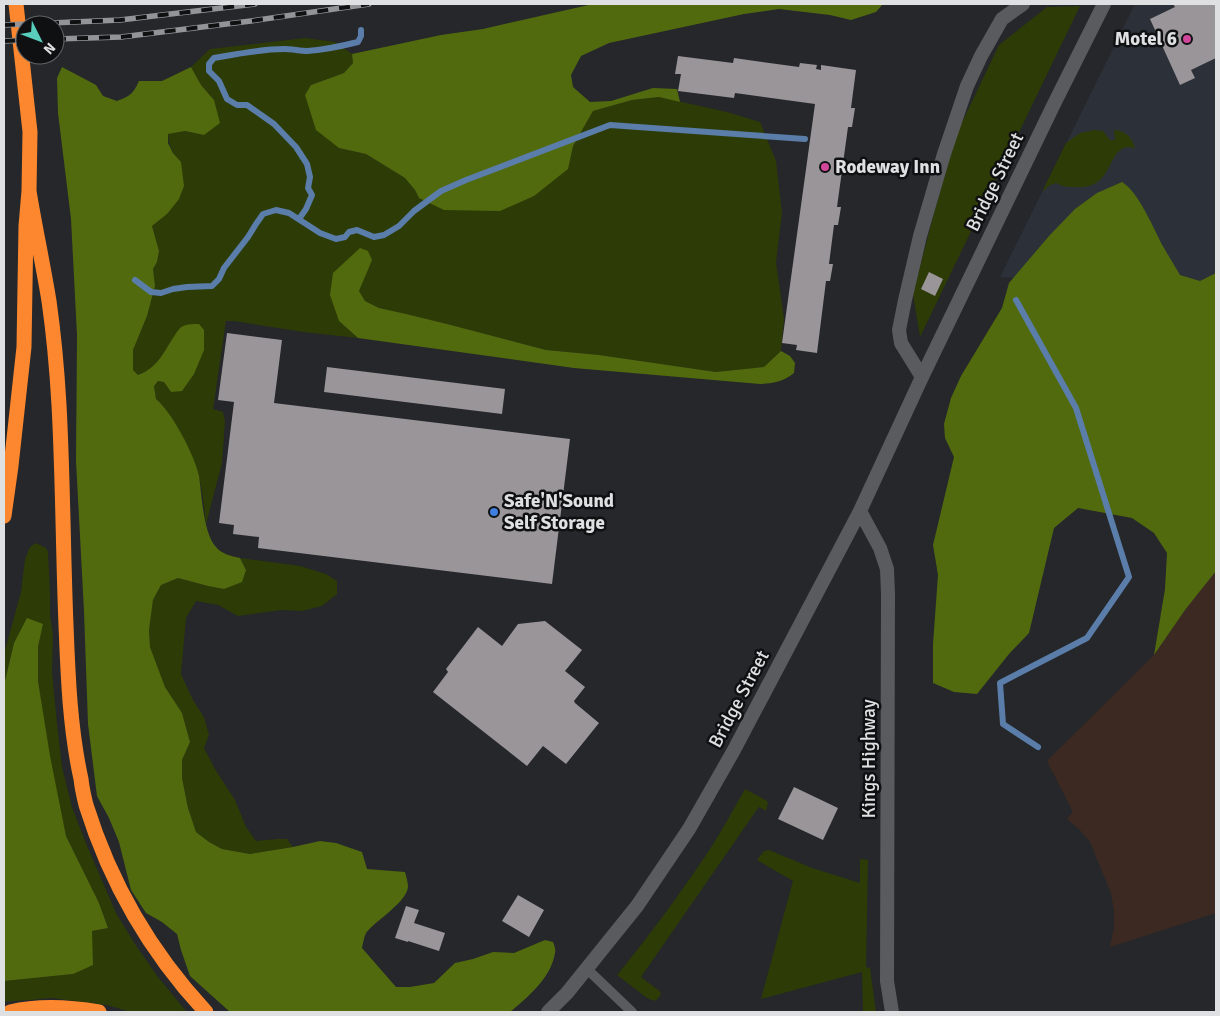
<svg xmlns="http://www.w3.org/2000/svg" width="1220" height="1016" font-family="Signika,sans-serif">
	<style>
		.built { fill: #2c3139 }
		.industrial { fill: #3c2a22 }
		.green { fill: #2d3b06 }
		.forest { fill: #526a0e }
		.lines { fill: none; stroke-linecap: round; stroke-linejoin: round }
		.stream { stroke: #5a7da9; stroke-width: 6 }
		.building { fill: #9a9598 }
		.service { stroke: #595b5f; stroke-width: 10 }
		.minor { stroke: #595b5f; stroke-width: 14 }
		.secondary { stroke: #595b5f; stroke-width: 14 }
		.motorway { stroke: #fd872e; stroke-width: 15 }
		.rail-casing { stroke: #939497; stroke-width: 5.5 }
		.rail { stroke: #0f1011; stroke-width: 4; stroke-dasharray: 11; stroke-linecap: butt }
		.hotel-dot { fill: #d1479c; stroke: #0f1011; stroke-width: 2 }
		.shop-dot { fill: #3f7fe0; stroke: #0f1011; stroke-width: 2 }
		.labels { text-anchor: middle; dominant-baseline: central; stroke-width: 5; stroke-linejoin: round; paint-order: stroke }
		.poi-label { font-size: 19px; font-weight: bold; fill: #dfe0e2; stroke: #0f1011; text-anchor: start }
		.street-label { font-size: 19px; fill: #dfe0e2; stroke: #0f1011 }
	</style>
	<rect width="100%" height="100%" fill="#25272a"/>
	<path class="built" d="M1135,4H1216V273L1200,281L1150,288L1000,277Z"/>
	<path class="industrial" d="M1216,571V913L1110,947L1114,927V911L1111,893L1090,842L1080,830L1067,819L1073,812L1047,761L1154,655L1185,610Z"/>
	<path class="green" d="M1080,6L920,337L913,294L933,217L957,133L999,45L1047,7Z
		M305,38L335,42L352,54L353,63L344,73L311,85L339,148L366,154L405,178L415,190L419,198L567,169L573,146L593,111L632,100L659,97L727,112L760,122L776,161L782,213L776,262L784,319L781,351L764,367L716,372L599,355L546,350L451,325L379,308L365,301L359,291L371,260L339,321L358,338L303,332L234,321H226L213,409L223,412L225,421L222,463L206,524C204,508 203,490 198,474C193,454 172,412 156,399L154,386L158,381L164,382L171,392V341C163,356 154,370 138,375L133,370V350L147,316L155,286L153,269L157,262L159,251L152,226L167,214L181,162C172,153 169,146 168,134L184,131L204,135L214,100L201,85L191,67L210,49Z
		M1094,130L1103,131L1110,140H1115L1114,130C1126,131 1132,137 1135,148C1133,148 1130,147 1128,147C1106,149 1114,191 1075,187C1068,187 1062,187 1056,183L1050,185L1042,192L1066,143L1080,133Z
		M36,543L46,548L48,552L50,594V615L53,635L52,672L57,724L62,767L72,807L85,841L116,913L135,944L158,977L187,1012H131L107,1005L52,998L4,1002V981L73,974L92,931L108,928L99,903L66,836L49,756L38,681V647L43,624L14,643L4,685V654L21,592L25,559L30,547Z
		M240,558L300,566L326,574L337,581V594L322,606L302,611L281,610L238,616L218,605L196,601L186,618L181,674L193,700L204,717L209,735L204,748L215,769L235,800L246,827L256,841L277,839H287L293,847L250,854L222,849L209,842L196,832L188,808L182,778V760L190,742L182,713L165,687L150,647L149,630L153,600L161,585L178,578L208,586L224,589L246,570Z
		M745,789L762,798L768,802L766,811L759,807L756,811L641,977L661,992L660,996L655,1001L647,998L617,975C650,935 680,894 708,852C722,831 733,810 745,789Z
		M769,850L812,868L860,883V859L868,860L866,967L870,968L876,1012H863L862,972L761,999L793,881L757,860L764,851Z"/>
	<path class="forest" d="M593,4H883L876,12L851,20L830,15L779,9L744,14L609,43L581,56L571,75L573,87L590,102L611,101L653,88L677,89L680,102L659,97L632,100L593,111L573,146L568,169L534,196L500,211L444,210L419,198L415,190L405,178L366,154L339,148L316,130L305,95L311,85L344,73L353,63L352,54L441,35L483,29Z
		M62,67L96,85L103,96L117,101C130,96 133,94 139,81H162L191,67L201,85L214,100L220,123L204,135L185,131L168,134V143L173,153L181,162L184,186L179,199L167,214L152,226L159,251L157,262L153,269L155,286L147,316L133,350V370L138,375C158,368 164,351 175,335C177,332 179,328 183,326C188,324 193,324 199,324L204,330V350L194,374L182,391L171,392L164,382L158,381L154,386L156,399C172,412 195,456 199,476C202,495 203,533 216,547C222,554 231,556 240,558L246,570L242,582L224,589L208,586L178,578L161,585L153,600L149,630L150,647L165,687L182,713L190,742L182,760V778L188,808L196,832L209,842L222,849L250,854L293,847L320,841L336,843L362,852L367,869L405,872C406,876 408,882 408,887C407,902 375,921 366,933C364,937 363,943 362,948L396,987H410L434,983L455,963L473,959L493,952L514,953L545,940L553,942C554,945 556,949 555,953C551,978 528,997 510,1012H230L190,976L181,950L177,934L162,922L146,913L131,890L119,842L109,818L97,796L88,724L84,611L76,461L77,335L71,219L58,113L57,78Z
		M1122,182C1139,192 1154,230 1164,248C1169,257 1175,266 1180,275L1200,281L1216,273V571L1185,610L1154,655L1165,589L1167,553L1154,533L1132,518L1078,508L1054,528L1029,633L1009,654L977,694L954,692L933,683V644L938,575L933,545L954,457L945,438L944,424L951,398L961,376L1002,308L1009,283L1049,236L1075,209L1097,193Z
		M360,248L368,251L372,260L359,291L365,301L379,308L406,314L451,325L546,350L599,355L716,372L764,367L781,351L790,356L795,363L794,373C782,382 775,383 760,384L574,368L358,338L339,321L330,295L333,273Z
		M27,618L43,624L38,647V681L50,756L66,836L99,903L108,928L92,931L93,965L73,974L4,981V685L14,643Z"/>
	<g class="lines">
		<path class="stream" d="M299,219L306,209L312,195L308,188L310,177L307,164L296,147L274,124L247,105H237L227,99L219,81L209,71V64L214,58C237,54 261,49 284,49C292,49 300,51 307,51C324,50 342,46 358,42L361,36V30
			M135,280L151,292L161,293L173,289L187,287L212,286L219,279L224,268L248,237L256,224L263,214L276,210L289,213L320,233L336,239L345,237L349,232L357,230L374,237L384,235L399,226L414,211L441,191L466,180L610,125L805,139
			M1016,300L1076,408L1129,577L1087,638L1000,683L1003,724L1038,747"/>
	</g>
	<path class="building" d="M1173,4H1216V58L1191,70L1195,78L1180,85L1150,19L1175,7Z
		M678,56L733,63L734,58L799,67L800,63L817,65L816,69L821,70V65L856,70L851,108H855L852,127H848L837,207H841L838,225H834L829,264H833L830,281H826L817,353L796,350L797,345L782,343L815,104L735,93L734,98L678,91L681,74H675Z
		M929,272L943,279L935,296L921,289Z
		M227,333L282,340L274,403L570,439L552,584L258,548L259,537L233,534L234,525L219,523L234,402L218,400Z
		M327,367L505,389L502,414L324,392Z
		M545,621L582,650L565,671L585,687L574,701L575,703L599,723L566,764L543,746L527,766L433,692L448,672L446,669L478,627L502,646L518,624Z
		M794,787L838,808L823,840L778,819Z
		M518,895L544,910L529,937L502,921Z
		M406,906L419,910L414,923L445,933L439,951L408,941V942L395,938Z"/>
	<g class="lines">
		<path class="service" d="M587,969L632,1012"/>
		<path class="minor" d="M922,377L901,343L899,330L905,300L920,236L944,154L967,86L981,56L1002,19L1023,4"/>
		<path class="secondary" d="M860,511L880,548L887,569L888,594L887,981L892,1012
			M548,1012L567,993L637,906L689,829L734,750L860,511L922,377L1054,104L1104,4"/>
		<path class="motorway" d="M29,191C35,228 43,264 49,301C54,336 57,370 59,405C63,478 63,552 66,625C68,677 70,729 81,779C82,788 84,797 86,805C110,882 151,953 206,1012
			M4,516L11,466L24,347L26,226L29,191L30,132L16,4
			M10,1012C40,1005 70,1007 99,1012"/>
		<defs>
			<path id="rail" d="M4,25L120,20L255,4
				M55,39L121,37L251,21L369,4
				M4,41L25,40"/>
		</defs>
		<use href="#rail" class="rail-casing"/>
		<use href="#rail" class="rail"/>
	</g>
	<g class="hotel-dot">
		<circle cx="1187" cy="39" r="5"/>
		<circle cx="825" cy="167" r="5"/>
	</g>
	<circle class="shop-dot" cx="494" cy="512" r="5"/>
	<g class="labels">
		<g class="poi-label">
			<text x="1177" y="39" text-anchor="end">Motel 6</text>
			<text x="835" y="167">Rodeway Inn</text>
			<text x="504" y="501">Safe'N'Sound<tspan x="504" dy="22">Self Storage</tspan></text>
		</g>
		<g class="street-label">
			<text transform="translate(995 182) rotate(-64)">Bridge Street</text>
			<text transform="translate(739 699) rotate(-62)">Bridge Street</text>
			<text transform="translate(869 759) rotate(-90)">Kings Highway</text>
		</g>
	</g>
	<rect width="1220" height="1016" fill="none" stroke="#dfe0e2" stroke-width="10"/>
	<g transform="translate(40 40) rotate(132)"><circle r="24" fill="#0f1011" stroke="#626365"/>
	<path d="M0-4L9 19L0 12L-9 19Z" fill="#5acebd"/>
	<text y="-8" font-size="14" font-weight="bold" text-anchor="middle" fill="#dfe0e2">N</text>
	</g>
</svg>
